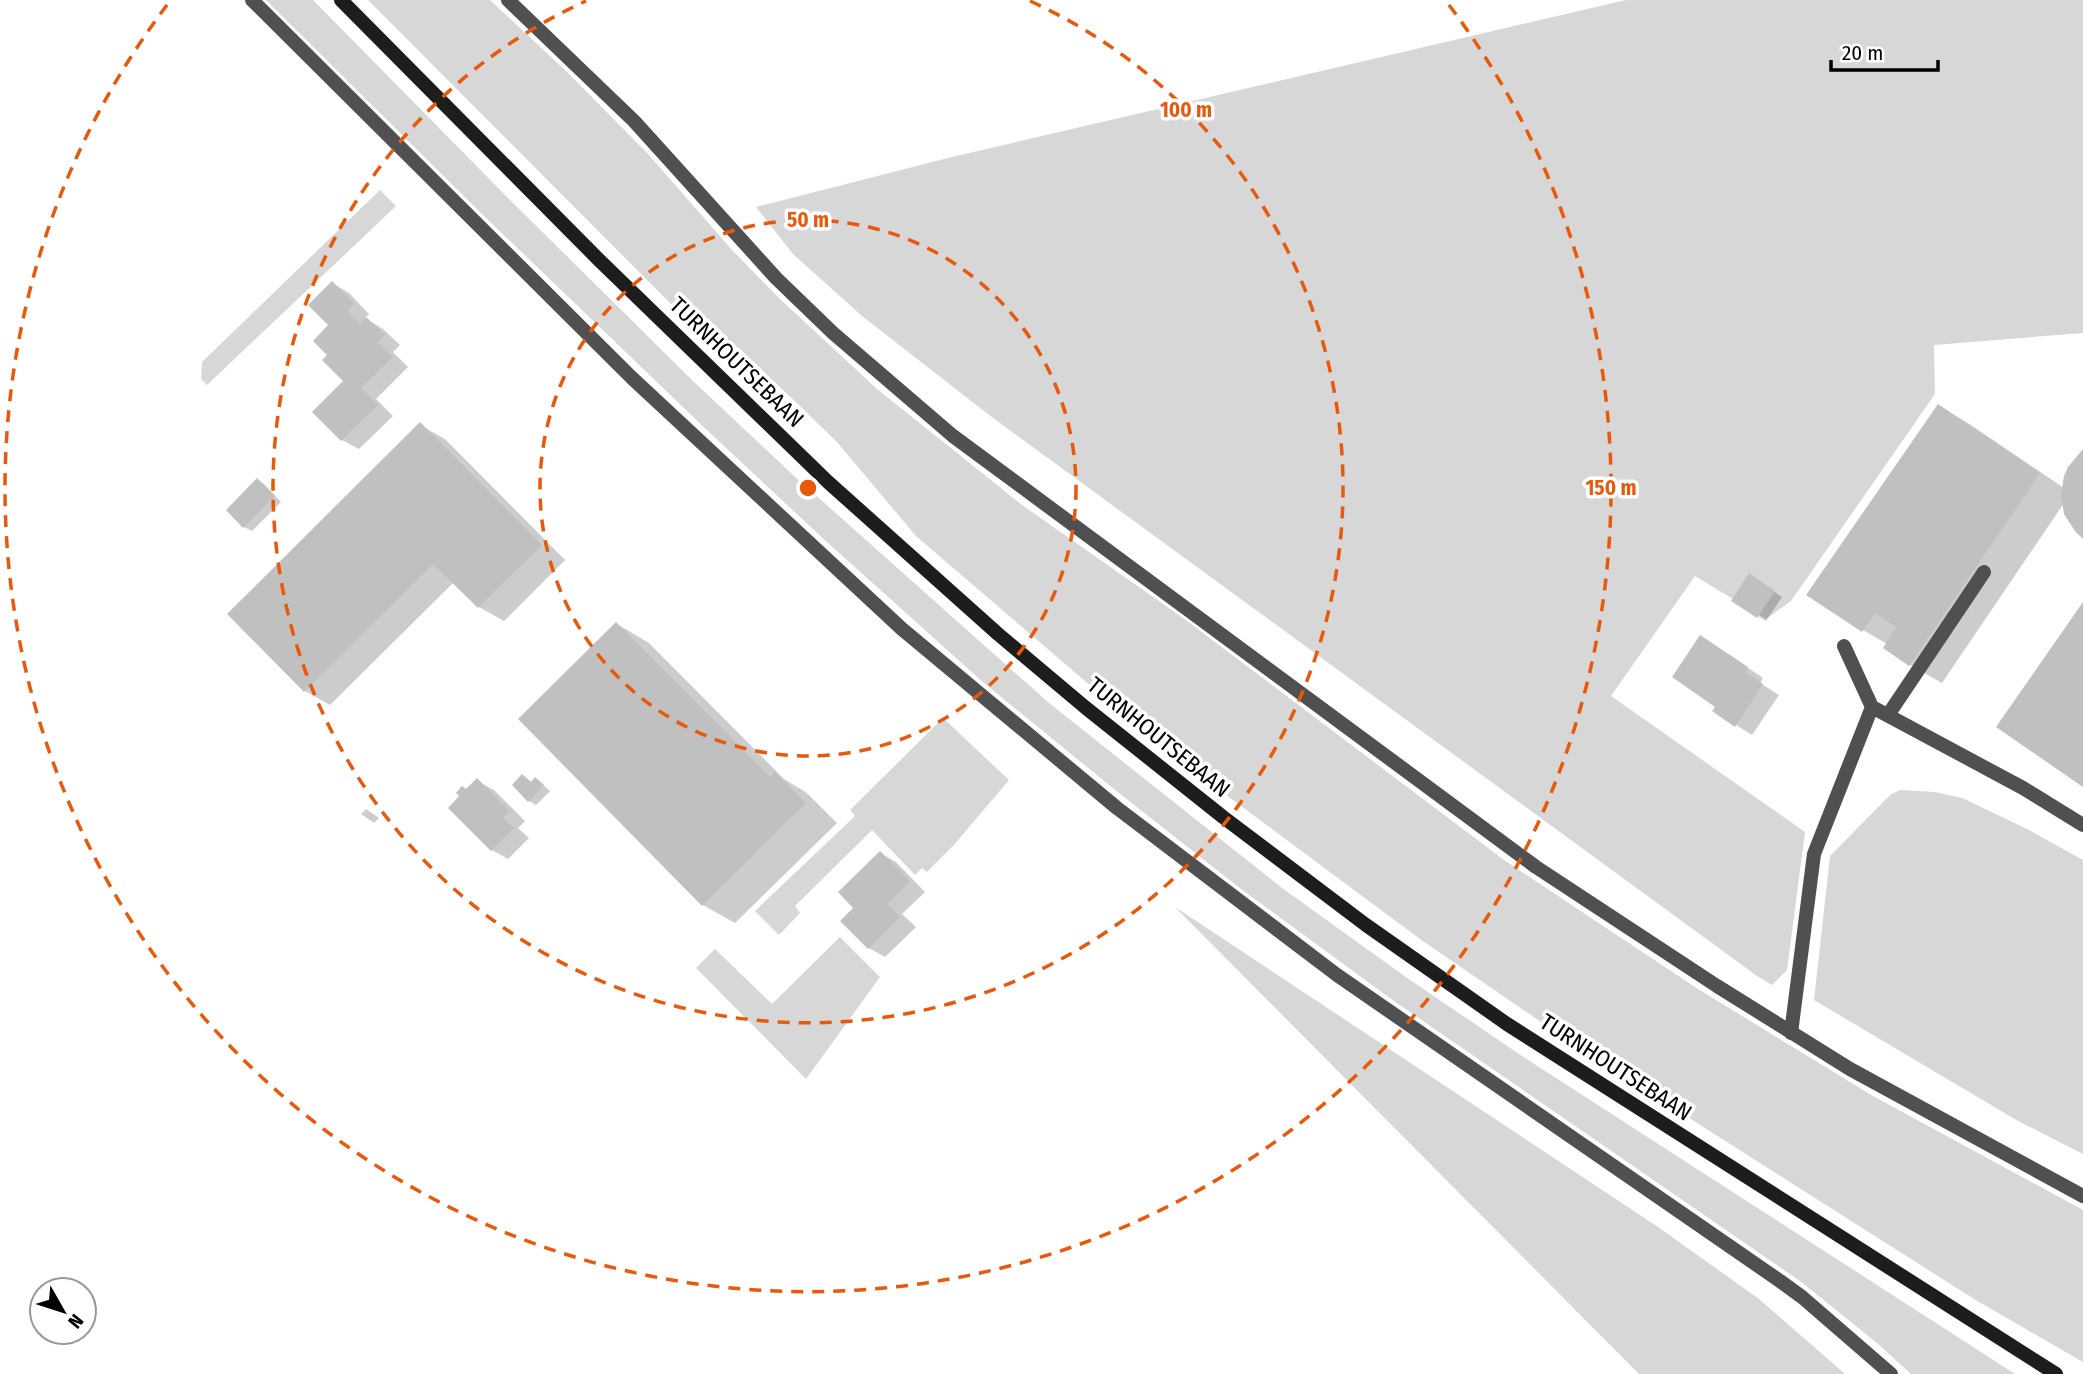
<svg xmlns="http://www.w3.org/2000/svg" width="2083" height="1374" font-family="'Fira Sans Condensed',sans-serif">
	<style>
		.green { fill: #d7d7d7 }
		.shadow { fill: #0003 }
		.building { fill: #c0c0c0 }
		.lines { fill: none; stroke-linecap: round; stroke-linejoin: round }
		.lane { stroke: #505050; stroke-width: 14 }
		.street { stroke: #505050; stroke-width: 14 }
		.secondary { stroke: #1d1d1d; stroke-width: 14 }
		.ring { fill: none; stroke: #e8590c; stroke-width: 3.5; stroke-dasharray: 12 9 }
		.labels { text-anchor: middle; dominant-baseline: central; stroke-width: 7; stroke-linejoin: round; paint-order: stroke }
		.street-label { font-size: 23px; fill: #000; stroke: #fff }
		.centre { fill: #e8590c; stroke: #fff; stroke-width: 3.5 }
		.ring-label { font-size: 21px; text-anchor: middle; font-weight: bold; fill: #e8590c; stroke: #fff; stroke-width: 7; stroke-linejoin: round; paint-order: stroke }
	</style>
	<rect width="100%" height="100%" fill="#fff"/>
	<path class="green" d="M266,0H313L508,198L693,381L793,475L1049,703L1282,888L1410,980L1528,1060L2015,1374H1911L1877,1343L1800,1281L1394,1001L1241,889L1114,789L984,683L828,543L709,432L484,216Z
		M368,0H490L568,73L648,154L732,250L780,299L877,389L1022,505L1183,618L1504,860L1698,989L1873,1096L2083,1210V1362L1974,1299L1576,1046L1420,939L1214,786L1099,693L916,536L837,442L801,407L740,349L674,307Z
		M1626,0H2083V333L1934,345L1935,394L1791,601L1766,619L1695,576L1611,696L1805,832L1787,970L1772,985L1757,976L993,418L862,316L793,254L756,207L952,157Z
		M380,190L396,206L207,385L201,379L202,362Z
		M943,718L1009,780L953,846L927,872L922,868L915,875L872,830L795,906L800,913L779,935L755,911L855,816L850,810Z
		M1900,790L1935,792L1962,798L2029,830L2083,860V1154L2018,1121L1814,1000L1830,856L1890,795Z
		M1175,907L1658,1227L1759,1299L1845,1374H1639Z
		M840,937L880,977L806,1079L696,968L715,949L772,1004Z"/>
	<path class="shadow" d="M332,283L349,293L369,314L365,318L383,329L400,345L393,352L408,367L376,399L393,416L359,449L342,440L345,381L331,325Z
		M1939,406L1971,425L2064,488L2083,452V535L2064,503L1942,683L1910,665L1885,647L1887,644L1863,630Z
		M420,425L445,439L565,560L504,621L479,607L454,582L330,705L305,691Z
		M258,480L265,485L281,502L252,531L244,527Z
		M1757,580L1782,597L1766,621L1733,600Z
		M617,624L649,643L784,779L807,793L837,823L735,923L703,905Z
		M1717,647L1763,678L1760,683L1779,695L1752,735L1736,725L1718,706Z
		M522,776L533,783L536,779L550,791L536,805L529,801Z
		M477,781L494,790L525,821L518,828L529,838L508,859L492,850L467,791Z
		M366,809L379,818L374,823L361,814Z
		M880,853L896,862L925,892L902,914L916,927L885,957L869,948Z"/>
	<path class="building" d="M332,281L354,303L347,311L360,324L366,317L385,335L378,342L393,357L361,388L378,405L341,441L312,412L343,381L322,360L327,355L313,341L328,325L308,305Z
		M1938,404L2040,473L1909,666L1883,648L1896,627L1875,613L1862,632L1806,595Z
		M420,422L542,545L478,608L433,564L304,692L227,614Z
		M2083,449V539L2075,531L2064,514L2061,495L2064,476L2068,467Z
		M257,478L275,496L243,528L226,510Z
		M1749,573L1775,591L1757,618L1731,601Z
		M2083,602V787L1996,727Z
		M616,622L770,777L775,772L806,803L702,906L518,719Z
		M1700,635L1748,667L1745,672L1763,684L1735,727L1712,711L1715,707L1672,677Z
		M522,774L531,782L535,777L544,785L528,802L512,785Z
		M477,778L509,811L503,818L514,828L491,851L448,808L459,796L456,793L462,786L466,789Z
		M880,851L910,881L887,904L900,917L868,949L840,921L853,908L838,892Z"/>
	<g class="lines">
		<path class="lane" d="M1872,707L2023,788L2083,825
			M1888,715L1984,572
			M1791,1033L1814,854L1872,707L1844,646"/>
		<path class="street" d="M252,0L632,378L902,629L1117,808L1337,975L1780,1281L1802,1297L1891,1374
			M508,0L634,121L776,278L833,333L953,436L1536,867L1717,986L1850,1069L2083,1196"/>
		<path class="secondary" d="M341,0L598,259L828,482L998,634L1086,708L1223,817L1366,925L1507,1024L2056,1374"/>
	</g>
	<g class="ring">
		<circle cx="808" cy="488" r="268"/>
		<path d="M1030 1A535 535 0 1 1 586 1"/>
		<path d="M1449 5A803 803 0 1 1 167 5"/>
	</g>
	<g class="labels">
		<g class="street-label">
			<text transform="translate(737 362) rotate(44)">TURNHOUTSEBAAN</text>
			<text transform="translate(1159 737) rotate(39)">TURNHOUTSEBAAN</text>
			<text transform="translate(1616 1067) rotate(33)">TURNHOUTSEBAAN</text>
		</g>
	</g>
	<circle cx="808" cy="488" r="10" class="centre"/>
	<g class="ring-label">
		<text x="1186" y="117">100 m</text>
		<text x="808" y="227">50 m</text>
		<text x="1611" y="495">150 m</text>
	</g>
	<g transform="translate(63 1311) rotate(129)"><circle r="33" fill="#ffffff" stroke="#999999" stroke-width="2"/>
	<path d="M0-5L12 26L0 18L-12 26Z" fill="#000000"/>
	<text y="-10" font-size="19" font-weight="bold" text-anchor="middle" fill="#000000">N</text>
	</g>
	<path d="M1831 60v10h107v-10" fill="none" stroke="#000000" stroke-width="3.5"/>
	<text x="1842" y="60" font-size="21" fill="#000000" stroke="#ffffff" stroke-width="5" paint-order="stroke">20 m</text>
</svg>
